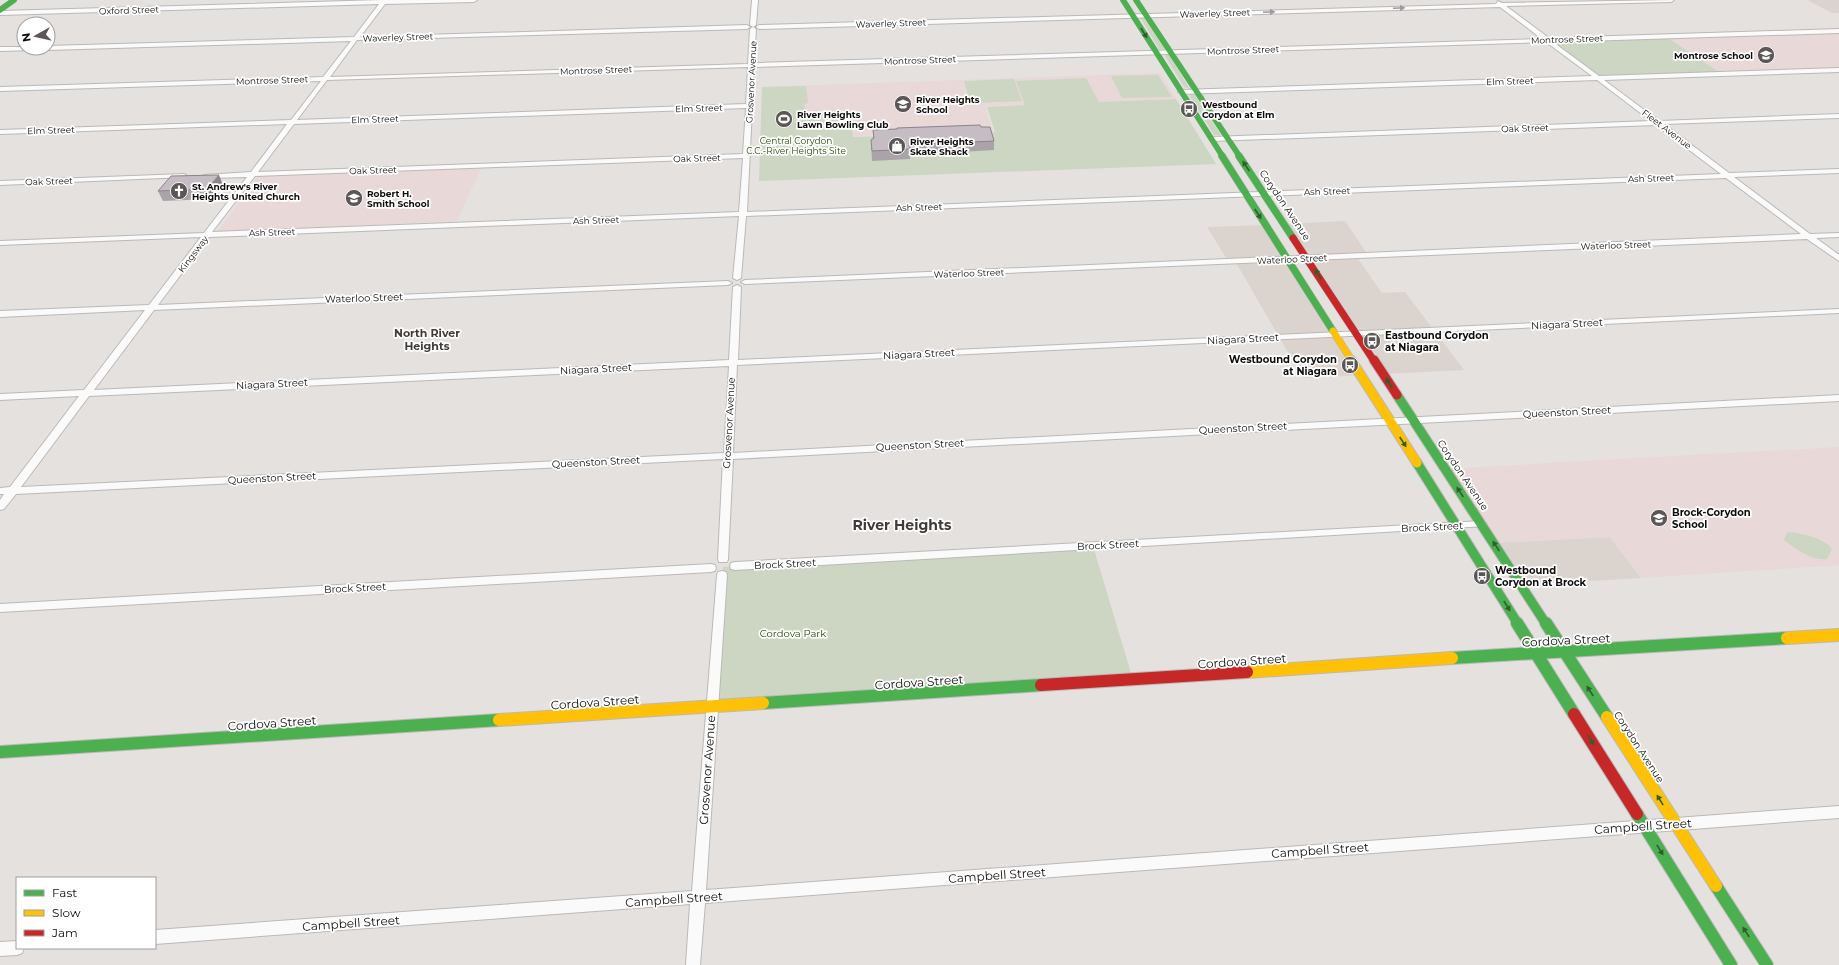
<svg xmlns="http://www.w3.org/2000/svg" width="1839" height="965" font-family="Montserrat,sans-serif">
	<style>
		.built { fill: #dbd3ce }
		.education { fill: #e8d8d7 }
		.green { fill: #ccd6c3 }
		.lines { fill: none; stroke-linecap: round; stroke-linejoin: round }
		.street-casing { stroke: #bbb9b7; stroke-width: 2 }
		.fast-far3-casing { stroke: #bbb9b7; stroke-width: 6 }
		.fast-far2-casing { stroke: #bbb9b7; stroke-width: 8 }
		.fast-far1-casing { stroke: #bbb9b7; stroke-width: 11 }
		.fast-casing { stroke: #bbb9b7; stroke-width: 14 }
		.slow-far2-casing { stroke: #bbb9b7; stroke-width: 8 }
		.slow-far1-casing { stroke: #bbb9b7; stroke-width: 11 }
		.slow-casing { stroke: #bbb9b7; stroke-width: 14 }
		.jam-far2-casing { stroke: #bbb9b7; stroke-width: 8 }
		.jam-far1-casing { stroke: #bbb9b7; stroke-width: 11 }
		.jam-casing { stroke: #bbb9b7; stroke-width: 14 }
		.street { fill: #fbfafa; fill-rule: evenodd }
		.fast-far3 { stroke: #4caf50; stroke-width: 5.5 }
		.fast-far2 { stroke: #4caf50; stroke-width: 7 }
		.fast-far1 { stroke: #4caf50; stroke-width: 9 }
		.fast { stroke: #4caf50; stroke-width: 12 }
		.slow-far2 { stroke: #ffc107; stroke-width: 7 }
		.slow-far1 { stroke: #ffc107; stroke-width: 9 }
		.slow { stroke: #ffc107; stroke-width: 12 }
		.jam-far2 { stroke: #c62828; stroke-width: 7 }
		.jam-far1 { stroke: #c62828; stroke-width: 9 }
		.jam { stroke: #c62828; stroke-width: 12 }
		.wall { fill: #aaa3a9 }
		.shaded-wall { fill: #8b8489 }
		.building { fill: #c6bdc4; stroke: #8b8489 }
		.oneway { fill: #9d9b9b }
		.oneway2 { fill: #2e5e2e }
		.labels { text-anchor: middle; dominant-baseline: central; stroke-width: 3.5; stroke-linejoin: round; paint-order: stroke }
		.far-street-label { font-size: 9px; fill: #0f0d0c; stroke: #fff }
		.far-poi-label { font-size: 9px; font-weight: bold; fill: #0f0d0c; stroke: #fff; text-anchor: start }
		.far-park-label { font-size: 9px; fill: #264603; stroke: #fff }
		.street-label { font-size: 10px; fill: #0f0d0c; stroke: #fff }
		.poi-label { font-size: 10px; font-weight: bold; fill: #0f0d0c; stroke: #fff; text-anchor: start }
		.park-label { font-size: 10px; fill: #264603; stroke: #fff }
		.neighbourhood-label { font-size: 11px; font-weight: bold; fill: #403b38; stroke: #fff }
		.near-street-label { font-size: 12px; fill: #0f0d0c; stroke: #fff }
		.district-label { font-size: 14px; font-weight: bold; fill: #403b38; stroke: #fff }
	</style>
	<rect width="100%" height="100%" fill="#e4e1df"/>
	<path class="built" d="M1807,0H1839V13H1832Z
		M1345,221L1368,255L1356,256L1382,293L1405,292L1464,370L1383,374L1284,224Z
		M1265,225L1361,375L1303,378L1235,261H1228L1207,227Z
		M1610,537L1641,578L1521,585L1494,543Z"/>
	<path class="education" d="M1839,31V70L1722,74L1665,36Z
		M1160,73L1177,99L985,106L993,131L854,136L851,111L807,113L762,87Z
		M481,168L457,221L217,232L258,176Z
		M1839,447V565L1641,578L1610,537L1494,543L1445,469Z"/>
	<path class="green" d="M1140,17H1143L1165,49H1159Z
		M1665,36L1722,74L1598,78L1547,40Z
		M1164,54H1168L1190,89L1184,87Z
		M1158,75L1172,97L1122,98L1111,76Z
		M1086,78L1099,102L1176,99L1216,164L759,181L762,87L806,86L808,103L804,104L807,113L851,111L853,137L995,132L987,107L1025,105L1016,81Z
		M1014,79L1022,101L970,103L964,81Z
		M1192,94H1194L1221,135H1214L1189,95Z
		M1787,532C1801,533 1823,537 1832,549L1827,559C1811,561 1796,549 1784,540Z
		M1093,546L1133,680L712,708L723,567Z"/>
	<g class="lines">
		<defs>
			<path id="street" d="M382,0H477L474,2L385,4L360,37L747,25L750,27L747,29L357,40L330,77L748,64L750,29L753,27L756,29L754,63L1542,39L1500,7L759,29L756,27L759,25L1496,4L1498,1L1502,3L1674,0L1671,2L1506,6L1549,38L1839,29V33L1553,42L1599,76L1839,68V72L1604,80L1659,121L1839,114V118L1664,124L1729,173L1839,169V173L1734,177L1810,234L1839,233V237L1816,238L1839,255V261L1807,239L745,284L741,282L745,280L1801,234L1726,178L746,216L741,278L737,280L733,278L739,216L209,237L158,305L728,281L732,283L728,285L154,310L94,390L729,360L733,287L737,285L741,287L738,360L1839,309V313L737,365L733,453L1839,395V401L733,459L728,559L727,562H719L718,559L723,459L16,494L4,509L0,510V500L4,494H0V488L10,487L79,396L0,400V394L84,390L145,310L0,317V311L149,305L201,237L0,245V241L204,233L247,177L206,178L204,177V175L251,172L287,124L0,134V130L291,120L321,81L0,91V87L323,77L351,41L48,50L45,48H48V46L354,37L379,4L0,15V11ZM1546,42L1592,76L1181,90L1178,92L1181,94L1597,80L1651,121L1212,137L1209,139L1212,141L1656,125L1721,174L747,212L754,67ZM748,67L746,104L297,120L327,80ZM746,108L743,154L258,172L294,124ZM743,158L739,212L212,232L255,176ZM729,366L724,453L21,487L89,396Z
				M752,0H758L756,25L753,27L750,25Z
				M0,47H24V48H38L35,50L0,51Z
				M184,174L186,175V177L0,185V181Z
				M1482,521L1487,524L1486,526L735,570L731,569L730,566L731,563L735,562Z
				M711,564L715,565L716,568L715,571L711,572L0,612V604Z
				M722,571L726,572L727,575L706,890L1839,806V818L705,903L700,965H686L690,904L155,944V930L692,891L717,575L718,572Z
				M17,941V948H24L22,953L17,955L0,956V942Z"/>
			<path id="fast-far3" d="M1123,0L1223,157
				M1136,0L1240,157
				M0,10L14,0"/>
			<path id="fast-far2" d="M1222,156L1333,331
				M1239,156L1293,238"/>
			<path id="fast-far1" d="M1397,395L1546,624
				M1417,463L1518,624"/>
			<path id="fast" d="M1517,623L1574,714
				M1546,623L1607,717
				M1452,658L1787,638
				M763,703L1041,685
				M0,752L499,720
				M1637,814L1731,965
				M1716,886L1767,965"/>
			<path id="slow-far2" d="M1333,331L1352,361"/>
			<path id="slow-far1" d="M1351,360L1417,463"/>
			<path id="slow" d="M1787,638L1839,635
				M1247,672L1452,658
				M1607,717L1716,886
				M499,720L763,703"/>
			<path id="jam-far2" d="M1293,238L1374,361"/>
			<path id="jam-far1" d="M1374,360L1397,395"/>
			<path id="jam" d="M1041,685L1247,672
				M1574,714L1637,814"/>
		</defs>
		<use href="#street" class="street-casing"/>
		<use href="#fast-far3" class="fast-far3-casing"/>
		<use href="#fast-far2" class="fast-far2-casing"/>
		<use href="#fast-far1" class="fast-far1-casing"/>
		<use href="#fast" class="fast-casing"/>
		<use href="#slow-far2" class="slow-far2-casing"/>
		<use href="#slow-far1" class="slow-far1-casing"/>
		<use href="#slow" class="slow-casing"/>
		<use href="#jam-far2" class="jam-far2-casing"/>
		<use href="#jam-far1" class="jam-far1-casing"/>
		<use href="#jam" class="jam-casing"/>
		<use href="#street" class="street"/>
		<use href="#fast-far3" class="fast-far3"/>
		<use href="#fast-far2" class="fast-far2"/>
		<use href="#fast-far1" class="fast-far1"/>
		<use href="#fast" class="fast"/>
		<use href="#slow-far2" class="slow-far2"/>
		<use href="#slow-far1" class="slow-far1"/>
		<use href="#slow" class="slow"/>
		<use href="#jam-far2" class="jam-far2"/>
		<use href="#jam-far1" class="jam-far1"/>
		<use href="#jam" class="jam"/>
	</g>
	<path class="wall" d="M981,127L994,141V150L910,155V159L872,161L871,140L873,138V130Z
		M223,185L211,199L163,201L158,191Z"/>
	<path class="shaded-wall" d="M219,175L223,185L211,199L207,189Z"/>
	<path class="building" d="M980,125L981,127H990L994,141L909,145L910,149L872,151L871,140L874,138L873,130L897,129V128Z
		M219,175L207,189L158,191L171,176Z"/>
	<defs><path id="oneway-solid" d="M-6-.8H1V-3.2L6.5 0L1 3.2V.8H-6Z"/></defs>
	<g class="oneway">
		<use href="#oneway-solid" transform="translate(1399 8) rotate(-2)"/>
		<use href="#oneway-solid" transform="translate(1269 12) rotate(-2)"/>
	</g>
	<g class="oneway2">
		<use href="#oneway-solid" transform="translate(1144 33) rotate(58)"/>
		<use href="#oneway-solid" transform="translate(1246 166) rotate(-123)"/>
		<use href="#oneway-solid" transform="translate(1258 214) rotate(57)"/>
		<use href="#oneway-solid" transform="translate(1318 274) rotate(-123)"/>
		<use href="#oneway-solid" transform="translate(1389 383) rotate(-123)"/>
		<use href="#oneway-solid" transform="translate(1403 442) rotate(57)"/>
		<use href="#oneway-solid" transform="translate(1460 492) rotate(-124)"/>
		<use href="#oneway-solid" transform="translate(1496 546) rotate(-123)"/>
		<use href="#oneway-solid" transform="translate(1507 606) rotate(58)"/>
		<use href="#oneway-solid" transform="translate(1590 691) rotate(-123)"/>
		<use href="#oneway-solid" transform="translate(1591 740) rotate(58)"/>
		<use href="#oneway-solid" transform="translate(1660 800) rotate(-122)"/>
		<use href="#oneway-solid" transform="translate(1660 850) rotate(58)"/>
		<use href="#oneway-solid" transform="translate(1746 932) rotate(-123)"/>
	</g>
	<defs>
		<symbol id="school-disc" viewBox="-11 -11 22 22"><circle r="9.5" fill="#5a5756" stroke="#fff"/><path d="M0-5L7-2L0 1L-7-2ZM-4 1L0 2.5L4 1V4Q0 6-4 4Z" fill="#fff"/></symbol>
		<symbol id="bus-disc" viewBox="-11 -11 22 22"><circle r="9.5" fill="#5a5756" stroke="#fff"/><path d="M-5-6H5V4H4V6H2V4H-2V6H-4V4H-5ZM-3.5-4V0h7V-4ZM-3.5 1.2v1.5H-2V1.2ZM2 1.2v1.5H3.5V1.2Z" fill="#fff"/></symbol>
		<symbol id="stadium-disc" viewBox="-11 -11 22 22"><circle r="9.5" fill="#5a5756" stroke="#fff"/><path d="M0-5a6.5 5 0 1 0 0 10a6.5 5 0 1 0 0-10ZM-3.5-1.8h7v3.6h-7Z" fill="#fff"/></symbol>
		<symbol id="shop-disc" viewBox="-11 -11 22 22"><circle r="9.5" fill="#5a5756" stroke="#fff"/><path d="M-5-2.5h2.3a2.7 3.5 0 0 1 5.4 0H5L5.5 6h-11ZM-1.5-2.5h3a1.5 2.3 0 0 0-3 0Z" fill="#fff"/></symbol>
		<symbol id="church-disc" viewBox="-11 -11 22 22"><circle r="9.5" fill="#5a5756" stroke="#fff"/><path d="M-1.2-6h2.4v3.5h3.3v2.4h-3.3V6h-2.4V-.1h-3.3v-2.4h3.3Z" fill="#fff"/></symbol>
	</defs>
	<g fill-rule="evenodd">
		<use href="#school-disc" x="1756" y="45" width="20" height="20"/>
		<use href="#school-disc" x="893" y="94" width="20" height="20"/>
		<use href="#bus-disc" x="1179" y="99" width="20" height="20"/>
		<use href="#stadium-disc" x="774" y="109" width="20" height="20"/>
		<use href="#shop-disc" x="887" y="136" width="20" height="20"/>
		<use href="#church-disc" x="169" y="181" width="20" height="20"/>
		<use href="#school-disc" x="344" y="188" width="20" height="20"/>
		<use href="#bus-disc" x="1362" y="331" width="20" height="20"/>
		<use href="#bus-disc" x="1340" y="355" width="20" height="20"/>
		<use href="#school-disc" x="1649" y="508" width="20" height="20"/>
		<use href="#bus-disc" x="1472" y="566" width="20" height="20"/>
	</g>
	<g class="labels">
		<g class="far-street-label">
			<text transform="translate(129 10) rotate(-2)">Oxford Street</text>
			<text transform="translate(1215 13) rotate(-2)">Waverley Street</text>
			<text transform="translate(891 23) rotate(-2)">Waverley Street</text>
			<text transform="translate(398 37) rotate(-2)">Waverley Street</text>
			<text transform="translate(1567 39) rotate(-2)">Montrose Street</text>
			<text transform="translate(1243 50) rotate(-2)">Montrose Street</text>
			<text transform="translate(920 60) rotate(-2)">Montrose Street</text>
			<text transform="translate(596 70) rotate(-2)">Montrose Street</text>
			<text transform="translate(272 80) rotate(-2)">Montrose Street</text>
			<text transform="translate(1510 81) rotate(-2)">Elm Street</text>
			<text transform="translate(751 82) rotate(-87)">Grosvenor Avenue</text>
			<text transform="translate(699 108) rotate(-2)">Elm Street</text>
			<text transform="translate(375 119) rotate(-2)">Elm Street</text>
			<text transform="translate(1525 128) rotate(-2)">Oak Street</text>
			<text transform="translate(1667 129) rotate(37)">Fleet Avenue</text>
			<text transform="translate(51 130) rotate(-2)">Elm Street</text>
			<text transform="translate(697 158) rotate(-2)">Oak Street</text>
			<text transform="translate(373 170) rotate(-2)">Oak Street</text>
			<text transform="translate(1651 178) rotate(-2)">Ash Street</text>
			<text transform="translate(49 181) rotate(-2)">Oak Street</text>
			<text transform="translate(1327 191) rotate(-2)">Ash Street</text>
			<text transform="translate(919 207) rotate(-2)">Ash Street</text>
			<text transform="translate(596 220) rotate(-2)">Ash Street</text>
			<text transform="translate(272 232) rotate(-2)">Ash Street</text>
			<text transform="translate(1616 245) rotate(-2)">Waterloo Street</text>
			<text transform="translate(193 254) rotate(-53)">Kingsway</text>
			<text transform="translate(1292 259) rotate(-3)">Waterloo Street</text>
			<text transform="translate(969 273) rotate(-2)">Waterloo Street</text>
		</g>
		<g class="far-poi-label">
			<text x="1753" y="55" text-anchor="end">Montrose School</text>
			<text x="916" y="99">River Heights<tspan x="916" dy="10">School</tspan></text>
			<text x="1202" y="104">Westbound<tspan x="1202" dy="10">Corydon at Elm</tspan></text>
			<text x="797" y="114">River Heights<tspan x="797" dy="10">Lawn Bowling Club</tspan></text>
			<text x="910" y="141">River Heights<tspan x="910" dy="10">Skate Shack</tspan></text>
			<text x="192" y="186">St. Andrew's River<tspan x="192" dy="10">Heights United Church</tspan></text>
			<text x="367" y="193">Robert H.<tspan x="367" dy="10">Smith School</tspan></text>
		</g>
		<g class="far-park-label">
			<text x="796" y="140">Central Corydon<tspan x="796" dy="10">C.C.-River Heights Site</tspan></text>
		</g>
		<g class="street-label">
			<text transform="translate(1285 205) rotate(56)">Corydon Avenue</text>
			<text transform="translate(364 298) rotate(-2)">Waterloo Street</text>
			<text transform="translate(1567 324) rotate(-3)">Niagara Street</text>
			<text transform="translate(1243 339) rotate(-3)">Niagara Street</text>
			<text transform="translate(919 354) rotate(-3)">Niagara Street</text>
			<text transform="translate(596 369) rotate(-3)">Niagara Street</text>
			<text transform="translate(272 384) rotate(-3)">Niagara Street</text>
			<text transform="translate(1567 412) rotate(-3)">Queenston Street</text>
			<text transform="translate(729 423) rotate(-87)">Grosvenor Avenue</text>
			<text transform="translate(1243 428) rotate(-3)">Queenston Street</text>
			<text transform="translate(920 445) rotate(-3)">Queenston Street</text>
			<text transform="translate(596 462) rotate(-3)">Queenston Street</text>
			<text transform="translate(1463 475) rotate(56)">Corydon Avenue</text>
			<text transform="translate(272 478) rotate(-3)">Queenston Street</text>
			<text transform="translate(1432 527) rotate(-3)">Brock Street</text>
			<text transform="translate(1108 545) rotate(-3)">Brock Street</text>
			<text transform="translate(785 564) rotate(-3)">Brock Street</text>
			<text transform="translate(355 588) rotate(-3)">Brock Street</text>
			<text transform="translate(1639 747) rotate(57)">Corydon Avenue</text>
		</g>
		<g class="poi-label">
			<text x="1385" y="335">Eastbound Corydon<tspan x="1385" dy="12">at Niagara</tspan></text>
			<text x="1337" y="359" text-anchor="end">Westbound Corydon<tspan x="1337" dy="12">at Niagara</tspan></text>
			<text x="1672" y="512">Brock-Corydon<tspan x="1672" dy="12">School</tspan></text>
			<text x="1495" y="570">Westbound<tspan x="1495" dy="12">Corydon at Brock</tspan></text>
		</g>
		<g class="park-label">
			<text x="793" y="633">Cordova Park</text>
		</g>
		<g class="neighbourhood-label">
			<text x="427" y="333">North River<tspan x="427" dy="13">Heights</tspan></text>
		</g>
		<g class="near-street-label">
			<text transform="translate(1566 640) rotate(-3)">Cordova Street</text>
			<text transform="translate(1242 661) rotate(-4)">Cordova Street</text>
			<text transform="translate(919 682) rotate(-4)">Cordova Street</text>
			<text transform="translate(595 702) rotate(-4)">Cordova Street</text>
			<text transform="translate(272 723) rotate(-4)">Cordova Street</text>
			<text transform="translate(707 770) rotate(-86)">Grosvenor Avenue</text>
			<text transform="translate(1643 826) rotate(-4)">Campbell Street</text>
			<text transform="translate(1320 850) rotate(-4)">Campbell Street</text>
			<text transform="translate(997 875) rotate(-4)">Campbell Street</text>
			<text transform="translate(674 899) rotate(-4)">Campbell Street</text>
			<text transform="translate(351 923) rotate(-4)">Campbell Street</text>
		</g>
		<g class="district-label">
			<text x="902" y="525">River Heights</text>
		</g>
	</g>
	<rect x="16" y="877" width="140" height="72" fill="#ffffff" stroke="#9f9e9e"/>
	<rect x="24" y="890" width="20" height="6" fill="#4caf50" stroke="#9f9e9e"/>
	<text x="52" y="897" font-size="12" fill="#0f0d0c">Fast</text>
	<rect x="24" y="910" width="20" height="6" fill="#ffc107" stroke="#9f9e9e"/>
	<text x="52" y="917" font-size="12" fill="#0f0d0c">Slow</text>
	<rect x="24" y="930" width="20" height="6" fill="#c62828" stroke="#9f9e9e"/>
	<text x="52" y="937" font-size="12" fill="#0f0d0c">Jam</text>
	<g transform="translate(36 36) rotate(262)"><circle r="19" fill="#ffffff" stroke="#9f9e9e"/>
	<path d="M0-3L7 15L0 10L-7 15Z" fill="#5a5756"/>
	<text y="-6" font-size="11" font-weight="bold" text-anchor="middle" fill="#0f0d0c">N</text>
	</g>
</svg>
